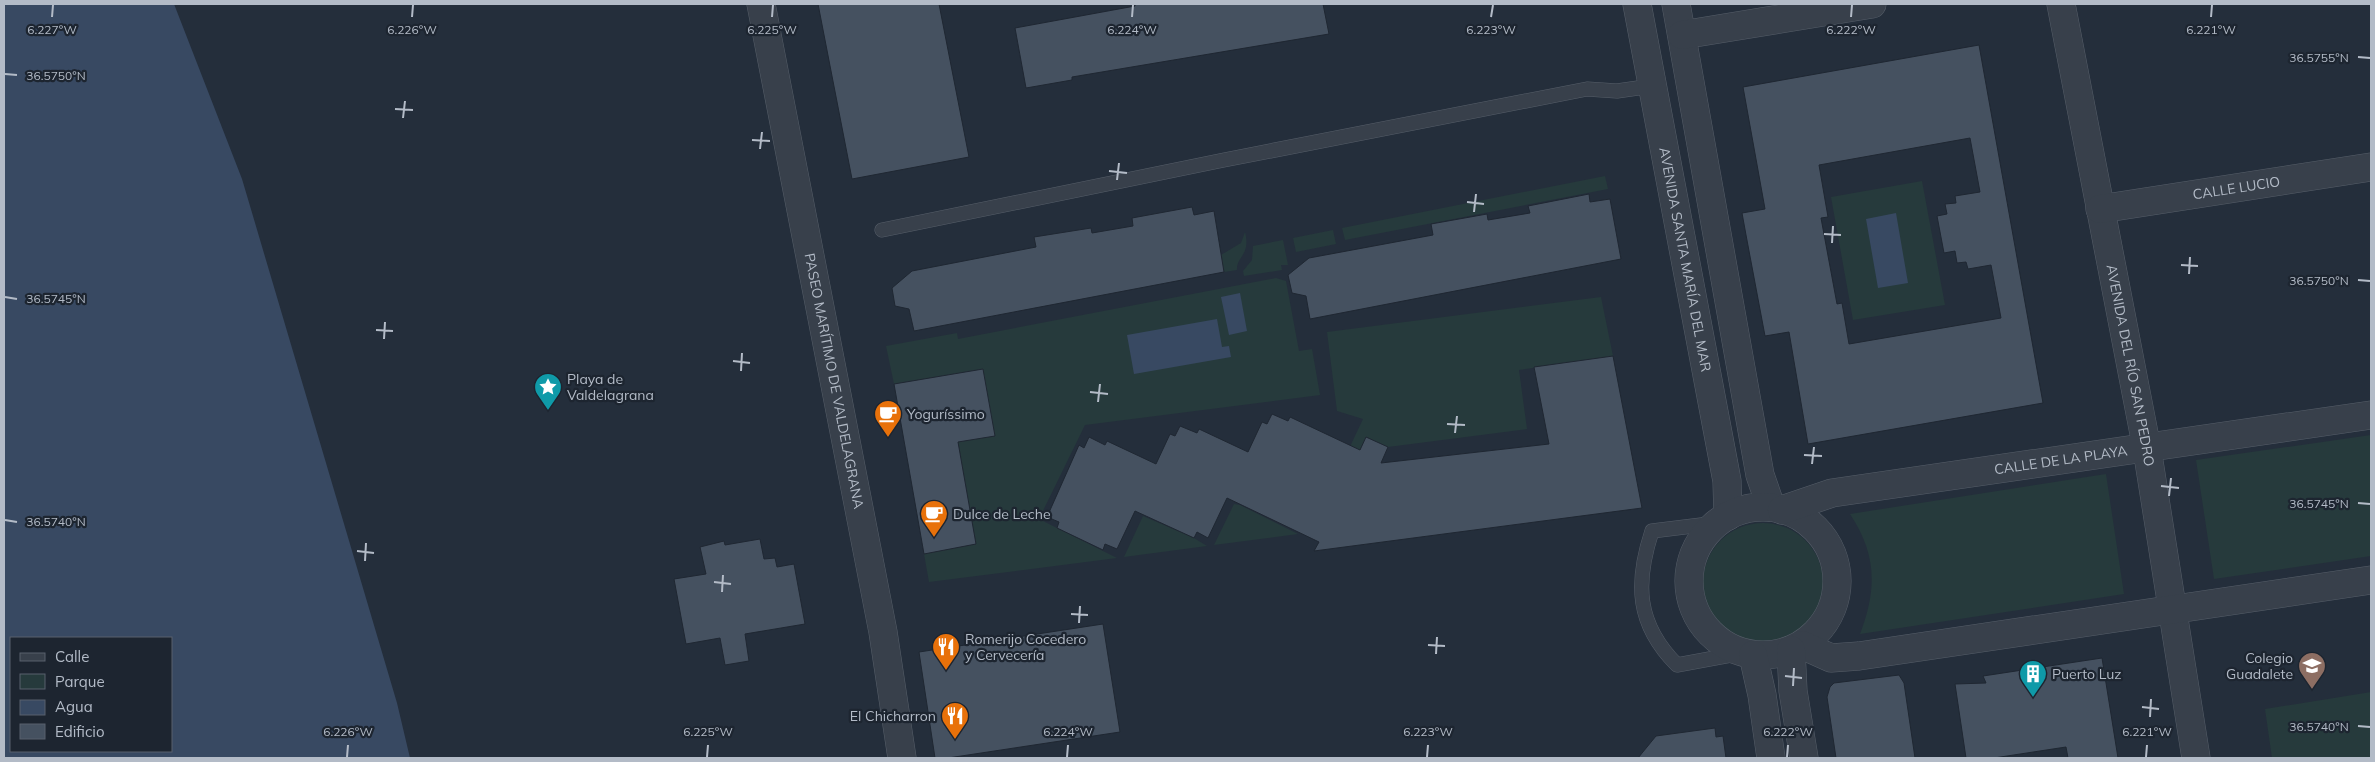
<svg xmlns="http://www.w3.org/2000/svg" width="2375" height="762" font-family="Mulish,sans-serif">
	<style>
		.green { fill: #263a3c }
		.water { fill: #384962; fill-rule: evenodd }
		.building { fill: #455160; stroke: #1f2732; fill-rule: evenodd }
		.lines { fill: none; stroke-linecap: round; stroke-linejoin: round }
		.service-casing { stroke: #565e69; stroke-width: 15 }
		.minor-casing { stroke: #565e69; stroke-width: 29 }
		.service { stroke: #38404b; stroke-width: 14 }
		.minor { stroke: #38404b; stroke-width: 28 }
		.ticks { fill: none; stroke: #b3bbc7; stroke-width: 2 }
		.labels { text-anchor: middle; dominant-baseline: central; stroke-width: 4.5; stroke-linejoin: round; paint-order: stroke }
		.street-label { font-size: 14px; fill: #b3bbc7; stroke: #1d2530 }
		.poi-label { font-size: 14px; fill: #b3bbc7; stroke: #1d2530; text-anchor: start }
		.ticks-label { font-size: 12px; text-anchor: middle; fill: #b3bbc7; stroke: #1d2530; stroke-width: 4.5; stroke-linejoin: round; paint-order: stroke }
	</style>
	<rect width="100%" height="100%" fill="#242e3b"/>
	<path class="green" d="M1605,176L1608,189L1345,240L1342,228Z
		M1922,181L1945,305L1853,320L1831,197Z
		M1333,230L1336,244L1296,252L1293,238Z
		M1245,232C1251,255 1236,257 1237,270L1224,272L1221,255L1241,243Z
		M1283,240L1288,265H1281L1282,270L1244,276L1243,271L1252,260L1253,246Z
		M1276,278L1286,281L1299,351L1312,349L1320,395L1085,425L1039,519L1117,558L929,582L924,554L976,544L958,442L983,369L894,384L886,346L957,333L958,339Z
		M1601,297L1613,356L1519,370L1527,429L1388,447L1366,437L1356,458L1322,506L1363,419L1337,411L1327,332Z
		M2371,435V556L2214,579L2196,460Z
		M2106,474L2124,594L1860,634C1877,589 1877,555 1850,514Z
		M1234,504L1240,505L1298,534L1214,545Z
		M1143,516L1194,538L1207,546L1124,557Z
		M1703 583a60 60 0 1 1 120 0a60 60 0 1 1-120 0Z
		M2371,692V758H2272L2265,709Z"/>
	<path class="water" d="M4,4H174L242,179L397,703L410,758H4ZM11,638H171V751H11Z
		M1896,213L1908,283L1878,288L1866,219Z
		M1240,293L1247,331L1229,335L1221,297Z
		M1217,319L1222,347L1229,346L1231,357L1134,374L1127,335Z"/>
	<path class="building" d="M818,4H939L969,157L852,179Z
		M1135,4H1323L1329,34L1072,77V80L1026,88L1015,28L1135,6Z
		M1979,45L2043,403L1808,444L1789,332L1765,336L1746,235L1742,213L1765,209L1743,87ZM1970,138L1980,192L1955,196L1956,203L1945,204L1947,214L1937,216L1944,253L1955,251L1957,263L1966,262L1968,269L1991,265L2001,318L1849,344L1842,303L1837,304L1821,218L1828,217L1819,165Z
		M1589,194L1590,202L1610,199L1621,259L1310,319L1306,296L1292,293L1288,275L1309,258L1433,235L1431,224L1487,214L1488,220L1530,213L1528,206Z
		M1192,207L1194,215L1214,211L1224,272L914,331L909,309L895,306L892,288L912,271L1036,247L1034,237L1091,228L1092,233L1133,226L1132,218Z
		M1613,356L1642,508L1314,551L1319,542L1227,498L1208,538L1197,532L1194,538L1135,511L1117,549L1105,544L1103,550L1057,528L1059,522L1047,517L1079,445L1084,448L1089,437L1105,445L1107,441L1156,464L1170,434L1175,436L1180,426L1197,433L1199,429L1248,452L1262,422L1267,424L1272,414L1288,421L1290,417L1360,450L1366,437L1388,447L1381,463L1549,444L1534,367Z
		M983,369L995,436L958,442L976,544L924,554L894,384Z
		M760,539L764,559L775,558L777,567L794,564L805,624L745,634L749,661L725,665L720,638L686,644L674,579L706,574L700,547L724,541L725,545Z
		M1103,624L1120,732L948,758H935L919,652Z
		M2102,658L2118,758H2068L2066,747L1994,758H1966L1955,684L1986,683L1983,676Z
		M1899,675L1904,683L1915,758H1836L1827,697L1830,687L1834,683Z
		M1715,728L1716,737L1723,736L1726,758H1638L1656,736Z"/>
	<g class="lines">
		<defs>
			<path id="service" d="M882,230L1224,160L1587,89L1617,91L1652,86
				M1717,523L1652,531C1635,583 1636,624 1677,665L1742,653"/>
			<g id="minor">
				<path id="s1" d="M761,4L883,632L902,758"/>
				<path id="s2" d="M1637,4L1727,481L1728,516"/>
				<path d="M1676,4L1760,475L1771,507"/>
				<path id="s3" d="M2061,4L2147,449L2196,758"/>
				<path d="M1682,35L1872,4"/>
				<path id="s4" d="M2100,209L2371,167"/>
				<circle cx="1763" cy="581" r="74"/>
				<path id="s5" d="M1782,510L1832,493L2371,415"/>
				<path d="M1802,645L1831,658L1859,656L2371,580"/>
				<path d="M1791,650L1793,691L1804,758"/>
				<path d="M1753,655L1762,695L1771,758"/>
			</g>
		</defs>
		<use href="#service" class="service-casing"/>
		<use href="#minor" class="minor-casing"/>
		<use href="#service" class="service"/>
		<use href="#minor" class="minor"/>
	</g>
	<path class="ticks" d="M52,17L53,5M412,17L413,5M772,17L773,5M1132,17L1133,5M1491,17L1493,5M1851,17L1852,5M2211,17L2212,5M2358,57L2370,58M5,74L17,75M395,109L413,110M403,118L405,101M752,140L770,141M760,149L762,132M1109,171L1127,173M1117,180L1119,163M1467,202L1484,204M1474,212L1476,194M1824,234L1841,235M1832,243L1833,226M2181,265L2198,266M2189,274L2190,257M2358,280L2370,281M5,297L17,299M376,330L393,331M384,339L385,322M733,361L750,363M741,371L742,353M1090,392L1108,394M1098,402L1100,384M1447,424L1465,425M1455,433L1457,416M1804,455L1822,456M1812,464L1814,447M2161,486L2179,488M2169,496L2171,478M2358,503L2370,504M5,520L17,522M357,551L374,553M365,561L366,543M714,582L731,584M722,592L723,575M1071,614L1088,615M1079,623L1080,606M1428,645L1445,646M1436,654L1437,637M1785,676L1802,678M1793,686L1794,668M2142,707L2159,709M2150,717L2151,699M2358,726L2370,727M347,757L348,745M707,757L708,745M1067,757L1068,745M1427,757L1428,745M1787,757L1788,745M2146,757L2147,745"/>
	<defs>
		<symbol id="sight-pin" viewBox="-11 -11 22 30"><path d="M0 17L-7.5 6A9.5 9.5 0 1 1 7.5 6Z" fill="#0f9aa8" stroke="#1d2530"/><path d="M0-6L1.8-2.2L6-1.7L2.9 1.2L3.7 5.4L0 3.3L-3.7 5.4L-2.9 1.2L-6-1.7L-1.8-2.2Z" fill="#fff"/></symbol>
		<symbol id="cafe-pin" viewBox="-11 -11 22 30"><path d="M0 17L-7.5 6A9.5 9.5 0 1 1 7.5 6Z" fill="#e8710a" stroke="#1d2530"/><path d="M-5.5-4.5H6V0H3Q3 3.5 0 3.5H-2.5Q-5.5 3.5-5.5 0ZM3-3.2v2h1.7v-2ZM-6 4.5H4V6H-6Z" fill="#fff"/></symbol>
		<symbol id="restaurant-pin" viewBox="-11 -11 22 30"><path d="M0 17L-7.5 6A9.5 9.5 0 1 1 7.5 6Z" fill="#e8710a" stroke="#1d2530"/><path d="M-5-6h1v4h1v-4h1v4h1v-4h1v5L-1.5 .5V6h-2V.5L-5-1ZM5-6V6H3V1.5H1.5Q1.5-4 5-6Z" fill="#fff"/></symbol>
		<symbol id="school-pin" viewBox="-11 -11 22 30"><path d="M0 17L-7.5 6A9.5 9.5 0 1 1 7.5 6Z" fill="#8d6e63" stroke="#1d2530"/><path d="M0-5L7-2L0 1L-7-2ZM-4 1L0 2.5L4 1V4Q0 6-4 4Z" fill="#fff"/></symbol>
		<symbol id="building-pin" viewBox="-11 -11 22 30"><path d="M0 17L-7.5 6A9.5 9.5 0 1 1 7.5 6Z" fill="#0f9aa8" stroke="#1d2530"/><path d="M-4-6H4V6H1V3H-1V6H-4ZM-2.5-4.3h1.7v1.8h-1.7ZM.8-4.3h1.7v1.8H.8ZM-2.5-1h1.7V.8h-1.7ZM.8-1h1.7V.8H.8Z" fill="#fff"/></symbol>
	</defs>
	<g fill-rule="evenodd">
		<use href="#sight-pin" x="532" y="371" width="32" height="43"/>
		<use href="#cafe-pin" x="872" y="398" width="32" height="43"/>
		<use href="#cafe-pin" x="918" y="498" width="32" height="43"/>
		<use href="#restaurant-pin" x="930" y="631" width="32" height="43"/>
		<use href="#school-pin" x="2296" y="650" width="32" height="43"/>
		<use href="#building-pin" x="2017" y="658" width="32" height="43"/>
		<use href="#restaurant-pin" x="939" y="700" width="32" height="43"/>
	</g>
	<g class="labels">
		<g class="street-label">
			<text stroke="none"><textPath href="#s4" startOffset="138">CALLE LUCIO</textPath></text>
			<text stroke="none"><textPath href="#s2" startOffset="260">AVENIDA SANTA MARÍA DEL MAR</textPath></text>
			<text stroke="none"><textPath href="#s3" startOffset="368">AVENIDA DEL RÍO SAN PEDRO</textPath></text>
			<text stroke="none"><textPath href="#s1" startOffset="384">PASEO MARÍTIMO DE VALDELAGRANA</textPath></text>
			<text stroke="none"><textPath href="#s5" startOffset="284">CALLE DE LA PLAYA</textPath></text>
		</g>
		<g class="poi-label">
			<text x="567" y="379">Playa de<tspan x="567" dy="16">Valdelagrana</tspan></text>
			<text x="907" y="414">Yoguríssimo</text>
			<text x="953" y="514">Dulce de Leche</text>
			<text x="965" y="639">Romerijo Cocedero<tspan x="965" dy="16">y Cervecería</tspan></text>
			<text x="2293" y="658" text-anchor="end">Colegio<tspan x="2293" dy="16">Guadalete</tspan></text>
			<text x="2052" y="674">Puerto Luz</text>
			<text x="936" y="716" text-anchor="end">El Chicharron</text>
		</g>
	</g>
	<g class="ticks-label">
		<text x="52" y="34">6.227°W</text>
		<text x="412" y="34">6.226°W</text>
		<text x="772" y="34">6.225°W</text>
		<text x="1132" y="34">6.224°W</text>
		<text x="1491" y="34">6.223°W</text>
		<text x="1851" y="34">6.222°W</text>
		<text x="2211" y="34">6.221°W</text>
		<text x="2319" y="62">36.5755°N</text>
		<text x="56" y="80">36.5750°N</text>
		<text x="2319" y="285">36.5750°N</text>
		<text x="56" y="303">36.5745°N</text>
		<text x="2319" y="508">36.5745°N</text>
		<text x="56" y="526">36.5740°N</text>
		<text x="2319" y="731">36.5740°N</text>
		<text x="348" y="736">6.226°W</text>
		<text x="708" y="736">6.225°W</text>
		<text x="1068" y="736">6.224°W</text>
		<text x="1428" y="736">6.223°W</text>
		<text x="1788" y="736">6.222°W</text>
		<text x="2147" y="736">6.221°W</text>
	</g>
	<rect width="2375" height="762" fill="none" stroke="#b3bbc7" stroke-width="10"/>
	<rect x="10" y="637" width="162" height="115" fill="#1d2530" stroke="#59616c"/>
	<rect x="20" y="653" width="25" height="8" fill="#38404b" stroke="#59616c"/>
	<text x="55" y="662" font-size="15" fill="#b3bbc7">Calle</text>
	<rect x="20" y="674" width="25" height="15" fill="#263a3c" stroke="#59616c"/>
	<text x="55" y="687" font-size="15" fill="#b3bbc7">Parque</text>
	<rect x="20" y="700" width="25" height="15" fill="#384962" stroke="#59616c"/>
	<text x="55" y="712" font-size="15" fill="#b3bbc7">Agua</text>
	<rect x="20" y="724" width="25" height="15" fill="#455160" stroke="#59616c"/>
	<text x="55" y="737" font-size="15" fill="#b3bbc7">Edificio</text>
</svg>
